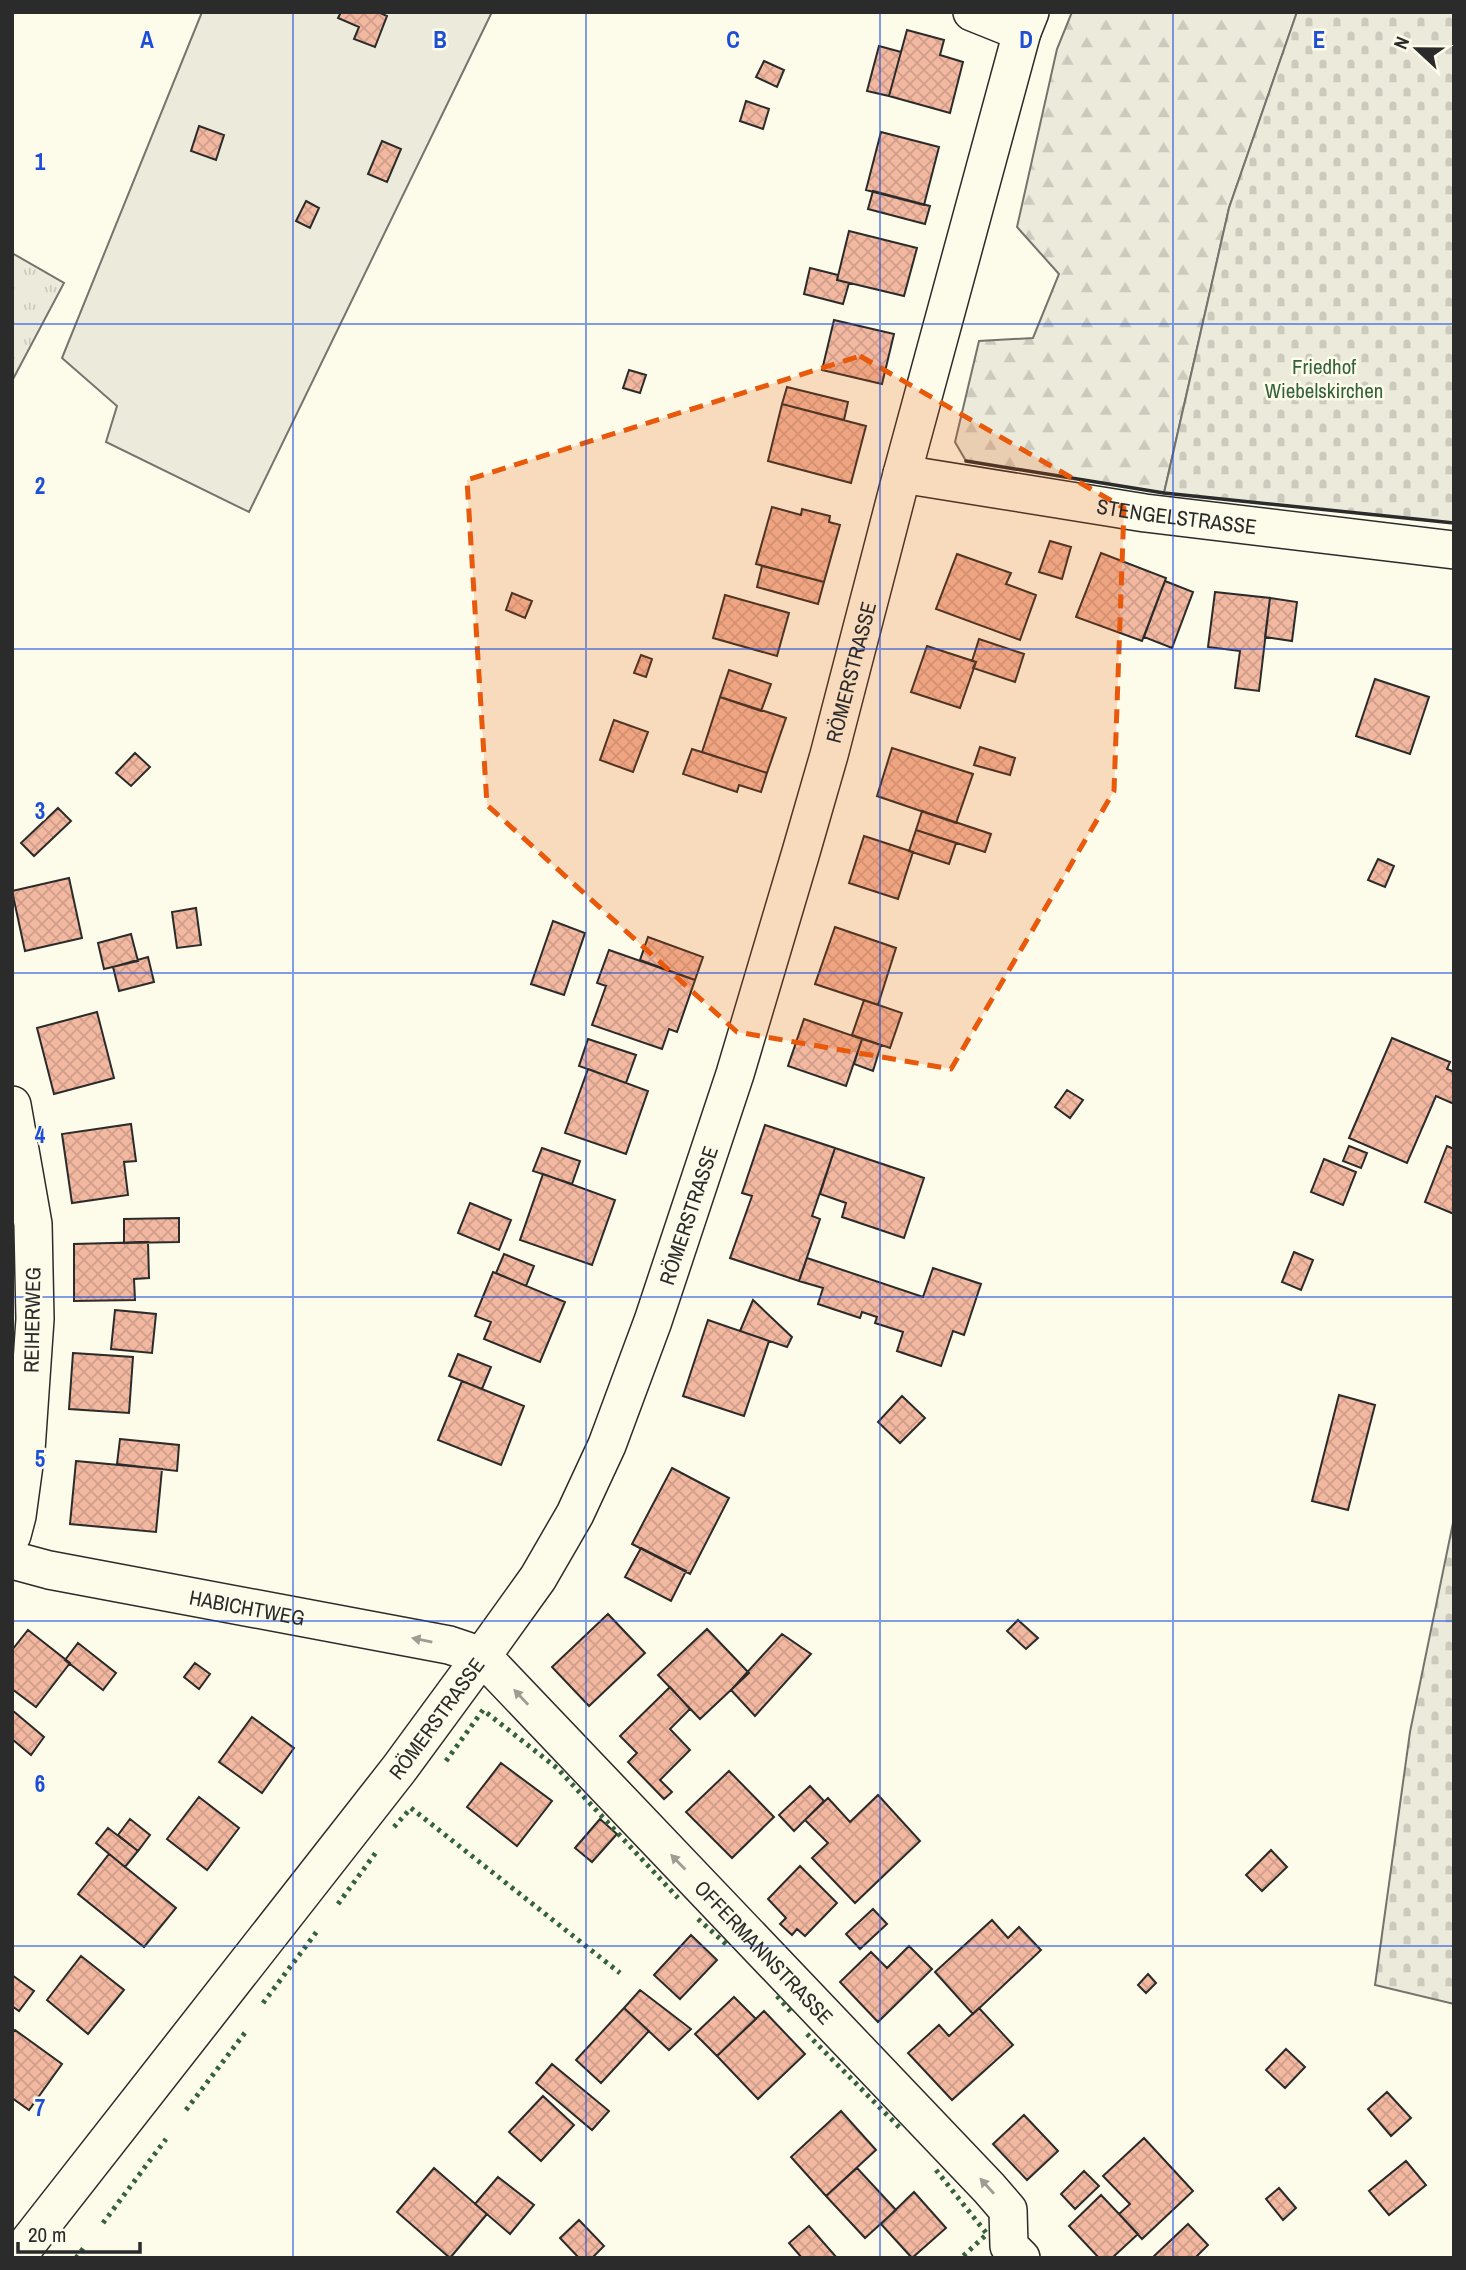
<svg xmlns="http://www.w3.org/2000/svg" width="1466" height="2270" font-family="'Archivo Narrow',sans-serif">
	<style>
		.grass { fill: url(#grass-tufts); stroke: #74746e; stroke-width: 2 }
		.forest { fill: url(#forest-firs); stroke: #74746e; stroke-width: 2 }
		.cemetery { fill: url(#cemetery-stones); stroke: #74746e; stroke-width: 2 }
		.garden { fill: #ecebdb; stroke: #74746e; stroke-width: 2 }
		.building { fill: url(#building-cross-hatch); stroke: #2b2b2b; stroke-width: 2 }
		.lines { fill: none; stroke-linecap: round; stroke-linejoin: round }
		.street-casing { stroke: #2b2b2b; stroke-width: 40 }
		.street { stroke: #fdfbea; stroke-width: 37 }
		.hedge { stroke: #34623c; stroke-width: 5; stroke-dasharray: 3.5 5; stroke-linecap: butt }
		.wall { stroke: #2b2b2b; stroke-width: 3.5 }
		.oneway { fill: #9e9d94 }
		.marked { fill: #e8590c; fill-opacity: 0.2; stroke: #e8590c; stroke-width: 5; stroke-dasharray: 14 9; stroke-linejoin: round }
		.grid { fill: none; stroke: #1d4ed8; stroke-width: 2; stroke-opacity: 0.55 }
		.labels { text-anchor: middle; dominant-baseline: central; stroke-width: 5; stroke-linejoin: round; paint-order: stroke }
		.park-label { font-size: 21px; fill: #34623c; stroke: #fdfbea }
		.street-label { font-size: 21px; fill: #2b2b2b; stroke: #fdfbea }
		.grid-label { font-size: 23px; text-anchor: middle; font-weight: bold; fill: #1d4ed8; stroke: #fdfbea; stroke-width: 5; stroke-linejoin: round; paint-order: stroke }
	</style>
	<defs>
		<pattern id="grass-tufts" width="24" height="20" patternUnits="userSpaceOnUse" patternTransform="scale(1.75)"><rect width="24" height="20" fill="#ecebdb"/><path d="M3 7l-1-3M5 7V3M7 7l1-3M15 17l-1-3M17 17v-4M19 17l1-3" fill="none" stroke="#cbcabc"/></pattern>
		<pattern id="forest-firs" width="22" height="20" patternUnits="userSpaceOnUse" patternTransform="scale(1.75)"><rect width="22" height="20" fill="#ecebdb"/><path d="M5 1l3.5 6h-7zM16 11l3.5 6h-7z" fill="#cbcabc"/></pattern>
		<pattern id="cemetery-stones" width="16" height="16" patternUnits="userSpaceOnUse" patternTransform="scale(1.75)"><rect width="16" height="16" fill="#ecebdb"/><path d="M2 7V4a2 2 0 0 1 4 0v3zM10 15v-3a2 2 0 0 1 4 0v3z" fill="#cbcabc"/></pattern>
		<pattern id="building-cross-hatch" width="8" height="8" patternUnits="userSpaceOnUse" patternTransform="scale(1.75)"><rect width="8" height="8" fill="#f2b8a0"/><path d="M0 0l8 8M0 8l8-8" fill="none" stroke="#d09e8a"/></pattern>
	</defs>
	<rect width="100%" height="100%" fill="#fdfbea"/>
	<path class="grass" d="M12,253L64,283L12,381Z"/>
	<path class="forest" d="M1072,12H1297L1229,208L1164,493L966,461L955,442L979,341L1033,338L1059,274L1017,227L1057,49Z"/>
	<path class="cemetery" d="M1297,12H1454V523L1164,493L1229,208Z
		M1454,1518V2004L1375,1985L1410,1732Z"/>
	<path class="garden" d="M202,12H492L249,512L106,442L117,406L62,358Z"/>
	<path class="building" d="M341,12H378L387,16L375,47L354,39L359,27L338,18Z
		M907,30L944,40L940,55L963,62L950,113L889,96Z
		M879,46L901,52L889,96L867,91Z
		M764,61L784,70L777,87L756,77Z
		M746,101L769,109L763,129L740,121Z
		M199,126L224,135L216,160L191,151Z
		M881,132L939,147L924,205L866,190Z
		M382,141L401,149L387,182L368,174Z
		M873,191L930,206L925,224L868,209Z
		M306,201L319,208L310,228L296,221Z
		M849,231L917,248L904,296L837,280Z
		M810,268L838,275L837,280L849,283L843,304L804,294Z
		M834,320L894,334L882,384L822,370Z
		M629,370L646,375L640,393L623,388Z
		M787,387L848,402L844,420L782,404Z
		M782,404L866,426L851,483L768,461Z
		M772,507L801,515L802,509L830,516L829,522L840,525L824,582L756,564Z
		M1050,541L1071,547L1062,579L1039,572Z
		M1101,553L1166,578L1142,641L1076,617Z
		M957,554L1011,573L1006,584L1036,595L1020,640L936,609Z
		M762,566L824,582L818,604L757,587Z
		M1165,581L1193,592L1172,648L1144,637Z
		M1215,592L1270,598L1259,691L1235,688L1240,651L1208,647Z
		M512,593L532,601L525,618L506,610Z
		M725,595L789,613L777,656L713,638Z
		M1270,598L1297,602L1292,641L1265,637Z
		M979,639L1024,654L1015,682L973,668L976,662L972,661Z
		M927,646L976,662L960,708L911,692Z
		M641,655L652,659L646,677L634,673Z
		M729,670L771,684L761,711L720,697Z
		M1375,679L1429,697L1410,754L1356,736Z
		M720,697L786,718L767,773L702,752Z
		M614,720L648,732L633,772L600,760Z
		M980,747L1015,758L1010,775L974,765Z
		M892,748L973,774L956,823L877,796Z
		M692,749L767,773L761,792L739,785L737,792L683,774Z
		M135,753L150,767L131,786L116,773Z
		M58,808L71,821L34,856L21,843Z
		M922,811L991,834L985,852L916,830Z
		M916,830L956,843L949,864L909,851Z
		M864,836L913,852L898,899L849,883Z
		M1378,859L1394,866L1385,887L1368,880Z
		M69,878L82,938L25,951L12,891Z
		M196,908L201,945L177,948L172,912Z
		M553,921L585,933L564,995L531,984Z
		M835,927L896,948L878,1005L815,984Z
		M131,934L138,961L104,969L98,943Z
		M648,937L703,957L695,980L640,960Z
		M609,950L695,980L677,1032L669,1029L662,1049L592,1025L606,986L597,983Z
		M148,957L154,982L119,991L113,967Z
		M864,1000L902,1013L890,1048L852,1035Z
		M97,1012L114,1078L54,1094L37,1028Z
		M804,1019L862,1039L846,1086L788,1066Z
		M1392,1038L1450,1062L1447,1069L1454,1072V1104L1436,1096L1407,1163L1349,1138Z
		M588,1039L636,1055L626,1083L579,1066Z
		M862,1039L881,1045L873,1071L854,1064Z
		M588,1069L648,1091L626,1154L565,1133Z
		M1067,1090L1083,1100L1070,1118L1055,1107Z
		M131,1124L136,1161L124,1162L128,1195L72,1203L62,1134Z
		M765,1125L835,1148L812,1216L820,1219L799,1281L730,1258L752,1196L742,1193Z
		M1349,1146L1367,1153L1361,1168L1343,1161Z
		M1447,1146L1454,1149V1214L1425,1202Z
		M542,1148L580,1161L572,1184L533,1171Z
		M835,1148L924,1178L904,1238L842,1217L846,1203L820,1194Z
		M1324,1159L1356,1172L1343,1205L1311,1192Z
		M543,1174L615,1200L592,1265L520,1240Z
		M470,1203L511,1220L499,1250L458,1233Z
		M179,1218V1242L124,1243V1219Z
		M148,1242L149,1278L134,1279L135,1300L74,1301V1244Z
		M1294,1252L1313,1260L1301,1290L1282,1282Z
		M504,1254L534,1266L526,1286L496,1273Z
		M807,1258L923,1297L933,1268L981,1284L964,1335L953,1331L941,1366L897,1351L903,1332L875,1323L877,1317L862,1312L860,1318L818,1304L823,1288L799,1281Z
		M493,1272L565,1302L540,1362L484,1339L491,1322L475,1316Z
		M753,1300L792,1337L787,1347L740,1331Z
		M115,1310L156,1314L152,1353L111,1349Z
		M708,1320L769,1341L744,1416L683,1396Z
		M73,1353L133,1357L129,1413L69,1409Z
		M458,1354L491,1367L482,1389L449,1376Z
		M462,1381L524,1406L501,1465L438,1440Z
		M1339,1395L1375,1405L1348,1510L1312,1501Z
		M902,1396L925,1418L900,1443L878,1422Z
		M120,1439L179,1445L177,1471L117,1464Z
		M76,1461L162,1469L156,1532L70,1524Z
		M672,1468L729,1498L690,1574L632,1544Z
		M641,1548L686,1571L671,1601L625,1577Z
		M608,1614L645,1653L589,1706L552,1667Z
		M1018,1620L1038,1638L1026,1649L1007,1631Z
		M707,1629L749,1673L700,1719L658,1675Z
		M28,1630L70,1663L36,1707L12,1689V1650Z
		M782,1634L811,1654L755,1716L731,1690Z
		M78,1643L116,1673L103,1690L65,1660Z
		M195,1663L210,1674L199,1689L184,1677Z
		M670,1687L690,1709L670,1729L690,1750L660,1780L672,1792L664,1799L628,1762L637,1753L620,1736Z
		M12,1710L44,1737L31,1755L12,1739Z
		M252,1717L294,1748L262,1793L219,1762Z
		M501,1763L552,1801L517,1846L467,1807Z
		M729,1771L774,1817L732,1858L686,1812Z
		M810,1786L824,1801L794,1831L779,1815Z
		M878,1795L920,1841L855,1903L812,1858L828,1843L805,1820L828,1798L850,1822Z
		M199,1797L239,1828L207,1870L167,1839Z
		M130,1819L150,1835L138,1851L118,1835Z
		M600,1819L617,1834L592,1862L575,1848Z
		M108,1828L138,1851L125,1867L96,1843Z
		M1271,1850L1287,1867L1262,1891L1246,1875Z
		M109,1854L176,1908L144,1947L78,1894Z
		M800,1866L837,1903L805,1936L797,1929L792,1935L780,1924L786,1918L768,1899Z
		M873,1909L887,1924L860,1949L846,1934Z
		M992,1920L1008,1938L1019,1927L1041,1950L973,2014L935,1972Z
		M691,1935L717,1960L680,1999L654,1975Z
		M909,1946L932,1969L878,2022L840,1982L871,1952L887,1968Z
		M81,1956L124,1990L88,2034L47,2000Z
		M1148,1974L1156,1983L1146,1993L1138,1985Z
		M12,1975L34,1991L19,2011L12,2006Z
		M640,1990L691,2029L669,2050L624,2008Z
		M734,1997L756,2019L717,2056L695,2034Z
		M624,2008L649,2031L601,2083L576,2060Z
		M979,2008L1013,2045L952,2100L908,2053L939,2025L949,2036Z
		M764,2011L805,2054L758,2099L717,2056Z
		M15,2030L62,2064L29,2110L12,2098V2033Z
		M1286,2049L1305,2067L1285,2088L1266,2070Z
		M552,2064L609,2111L592,2130L536,2083Z
		M1387,2092L1411,2118L1391,2136L1368,2109Z
		M543,2096L574,2125L541,2161L509,2132Z
		M841,2111L876,2150L826,2196L791,2157Z
		M1024,2115L1058,2151L1027,2180L993,2144Z
		M1144,2138L1193,2191L1142,2239L1119,2214L1130,2204L1103,2176Z
		M1406,2161L1426,2185L1389,2215L1369,2191Z
		M434,2168L487,2214L450,2258L397,2212Z
		M857,2168L896,2210L865,2238L826,2196Z
		M1084,2171L1099,2186L1075,2209L1061,2194Z
		M498,2177L534,2205L510,2234L475,2204Z
		M1279,2188L1296,2208L1283,2220L1266,2199Z
		M914,2192L946,2228L912,2258L881,2224Z
		M1101,2195L1138,2234L1112,2258H1099L1069,2226Z
		M579,2220L604,2246L592,2258H579L560,2238Z
		M1188,2224L1208,2245L1195,2258H1152Z
		M809,2226L837,2258H802L789,2243Z"/>
	<g class="lines">
		<defs>
			<g id="street">
				<path d="M972,12L1022,32"/>
				<path id="s1" d="M902,474L1145,513L1454,550"/>
				<path d="M12,1105L33,1224L35,1319L26,1450L17,1516L12,1535"/>
				<path id="s2" d="M12,1560L49,1570L449,1645L482,1656L989,2188L1008,2210L1009,2246L1021,2258"/>
				<path id="s3" d="M16,2258L399,1769L482,1656L538,1578L575,1514L607,1445L653,1321L735,1074L801,852L829,755L902,474L1022,32L1030,12"/>
			</g>
		</defs>
		<use href="#street" class="street-casing"/>
		<use href="#street" class="street"/>
		<path class="hedge" d="M446,1761L483,1710L557,1768L678,1898
			M394,1827L411,1808L620,1973
			M338,1904L377,1851
			M698,1919L727,1945
			M777,1996L791,2012
			M263,2003L318,1930
			M807,2034L900,2128
			M186,2110L247,2030
			M936,2170L987,2234L961,2258
			M103,2223L166,2139
			M76,2258L85,2246"/>
		<path class="wall" d="M966,461L1164,493L1454,523"/>
	</g>
	<defs><path id="oneway-solid" d="M-6-.8H1V-3.2L6.5 0L1 3.2V.8H-6Z" transform="scale(1.75)"/></defs>
	<g class="oneway">
		<use href="#oneway-solid" transform="translate(422 1640) rotate(-169)"/>
		<use href="#oneway-solid" transform="translate(521 1697) rotate(-133)"/>
		<use href="#oneway-solid" transform="translate(678 1862) rotate(-134)"/>
		<use href="#oneway-solid" transform="translate(987 2186) rotate(-132)"/>
	</g>
	<path class="marked" d="M860,356L1124,508L1114,791L951,1069L737,1032L487,805L467,480Z"/>
	<path class="grid" d="M293,12V2258M586,12V2258M880,12V2258M1173,12V2258M12,324H1454M12,649H1454M12,973H1454M12,1297H1454M12,1621H1454M12,1946H1454"/>
	<g class="labels">
		<g class="park-label">
			<text x="1324" y="366">Friedhof<tspan x="1324" dy="24">Wiebelskirchen</tspan></text>
		</g>
		<g class="street-label">
			<text stroke="none"><textPath href="#s1" startOffset="278">STENGELSTRASSE</textPath></text>
			<text stroke="none"><textPath href="#s3" startOffset="1818">RÖMERSTRASSE</textPath></text>
			<text stroke="none"><textPath href="#s3" startOffset="1251">RÖMERSTRASSE</textPath></text>
			<text transform="translate(32 1320) rotate(-89)">REIHERWEG</text>
			<text stroke="none"><textPath href="#s2" startOffset="240">HABICHTWEG</textPath></text>
			<text stroke="none"><textPath href="#s3" startOffset="684">RÖMERSTRASSE</textPath></text>
			<text stroke="none"><textPath href="#s2" startOffset="889">OFFERMANNSTRASSE</textPath></text>
		</g>
	</g>
	<g class="grid-label">
		<text x="147" y="48">A</text>
		<text x="440" y="48">B</text>
		<text x="733" y="48">C</text>
		<text x="1026" y="48">D</text>
		<text x="1319" y="48">E</text>
		<text x="40" y="170">1</text>
		<text x="40" y="494">2</text>
		<text x="40" y="819">3</text>
		<text x="40" y="1143">4</text>
		<text x="40" y="1467">5</text>
		<text x="40" y="1792">6</text>
		<text x="40" y="2116">7</text>
	</g>
	<rect width="1466" height="2270" fill="none" stroke="#2b2b2b" stroke-width="28"/>
	<g transform="translate(1417 49) rotate(292)" stroke="#fdfbea" stroke-width="5" paint-order="stroke">
	<path d="M0-5L12 26L0 18L-12 26Z" fill="#2b2b2b"/>
	<text y="-10" font-size="19" font-weight="bold" text-anchor="middle" fill="#2b2b2b">N</text>
	</g>
	<path d="M18 2242v10h122v-10" fill="none" stroke="#2b2b2b" stroke-width="3.5"/>
	<text x="28" y="2242" font-size="21" fill="#2b2b2b" stroke="#fdfbea" stroke-width="5" paint-order="stroke">20 m</text>
</svg>
